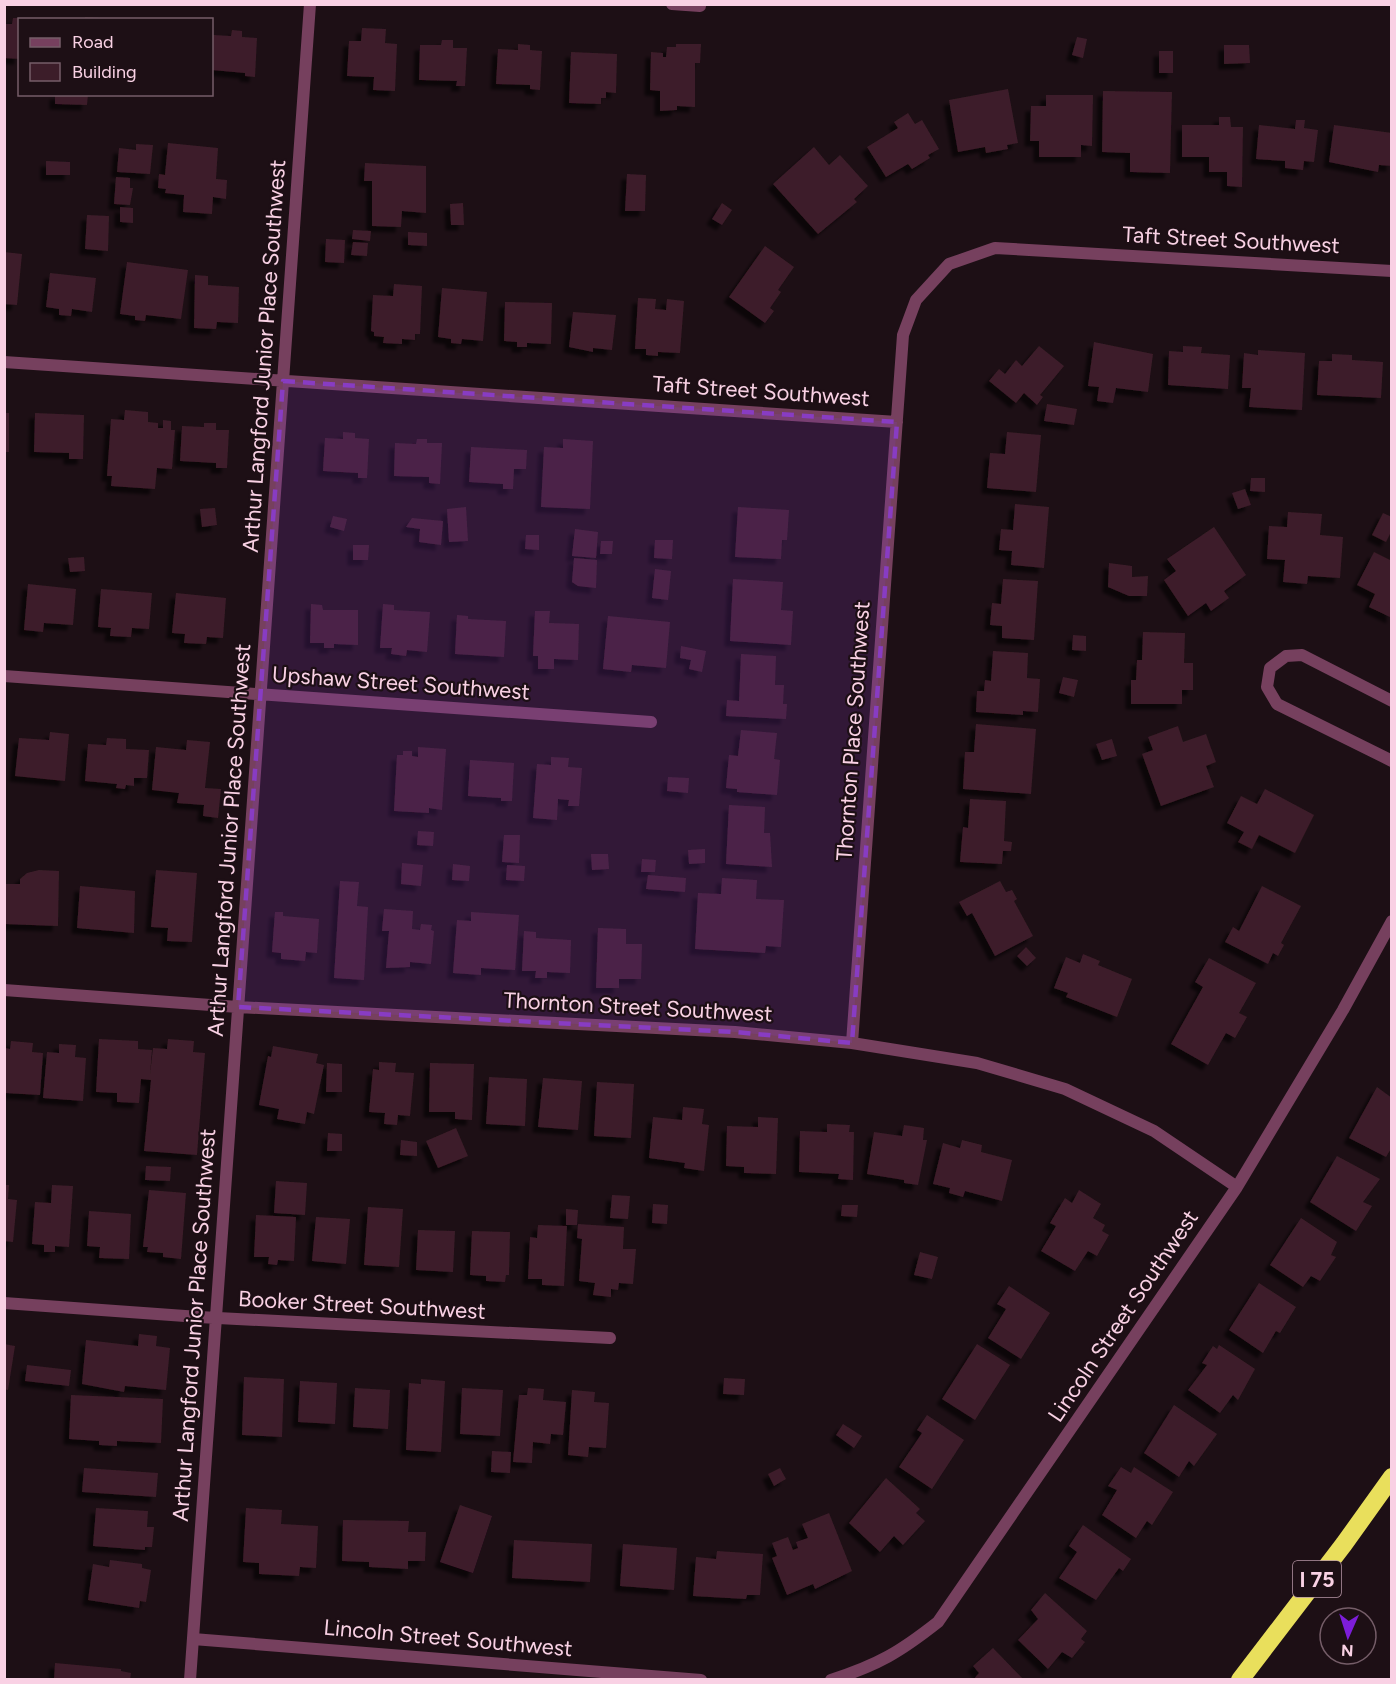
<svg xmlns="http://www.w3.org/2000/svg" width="1396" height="1684" font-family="Figtree,sans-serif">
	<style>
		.building { fill: #3c1d29; filter: url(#shadow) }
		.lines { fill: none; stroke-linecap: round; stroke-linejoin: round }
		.minor { stroke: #76405e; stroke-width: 12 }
		.motorway { stroke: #e9df5c; stroke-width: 18 }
		.marked { fill: #883cc3; fill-opacity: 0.2; stroke: #883cc3; stroke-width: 4.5; stroke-dasharray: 12 8; stroke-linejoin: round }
		.labels { text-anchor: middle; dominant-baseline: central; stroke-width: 4.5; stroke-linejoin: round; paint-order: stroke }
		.shield { fill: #1d0f15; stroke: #b797a6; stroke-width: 1.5 }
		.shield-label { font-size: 21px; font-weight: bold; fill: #f9d1e4 }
		.street-label { font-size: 22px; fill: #f9d1e4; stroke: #1d0f15 }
	</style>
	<defs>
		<filter id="shadow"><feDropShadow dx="-5.5" dy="5.5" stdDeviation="1.5" flood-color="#0009"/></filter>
	</defs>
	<rect width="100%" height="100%" fill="#1d0f15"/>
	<path class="building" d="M85,17L101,18V20H85Z
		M13,18H20V59L4,58V24H12Z
		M362,28L386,29L385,43L397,44L395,91L373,90L374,77L347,76L349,41H361Z
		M232,30L242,31V37L257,38L255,77L245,76V73L212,70L213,35L231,36Z
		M1077,37L1087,39L1083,58L1072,55Z
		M442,40H453V48H467L465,86H456L457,81L419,80L420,45H441Z
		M518,44L530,45V50L542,51L540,90L530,89V85L496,84L498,49L518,50Z
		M676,44H701L700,63H695V107L677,106V110L660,111V91L650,90L651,52L663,53V57H666L667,47H676Z
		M1224,45H1249L1250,63L1224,64Z
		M1159,51H1173V73H1159Z
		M571,52L617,54L616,93L606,92V98H601V104L569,103Z
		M1008,89L1018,143L1007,145L1008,149L986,153L985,147L958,152L949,100Z
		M1103,91L1172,92L1170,173L1130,172V153L1102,152Z
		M55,94H88L87,105L55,104Z
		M1046,95H1093L1092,146L1081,145V157H1039V141H1030L1031,106H1046Z
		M908,113L915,124L922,120L939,149L928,155L930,158L912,169L908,164L886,177L867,147L898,128L894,122Z
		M1219,117H1230L1231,127H1243L1242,187L1227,186V172H1209V157H1182V125H1219Z
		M1296,120H1305L1304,128L1318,130L1314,162L1304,161L1303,170L1285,168V161L1256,159L1259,125L1295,129Z
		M1334,125L1392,133V166L1379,165L1378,172L1329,162Z
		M168,143L218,148L216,179L227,180L226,199L213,197L212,214L183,212L184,195L165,193L166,189L158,188L159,174L165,175Z
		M136,144L153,145L150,174L117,172L119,148L136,150Z
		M814,147L829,165L840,155L868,186L854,199L857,202L818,234L773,184Z
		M46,161L70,162V175H46Z
		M365,163L426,166V213L402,211L401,227L372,226V181H364Z
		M627,174L646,175L645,211H625Z
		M116,177L130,178V188H133L130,205L114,204Z
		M463,203L464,225H451L450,204Z
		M722,203L732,210L722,225L712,219Z
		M120,207L133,208V223L120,222Z
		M87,215L109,216L108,251L85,249Z
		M353,230L371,231L370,241L352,239Z
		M408,232L427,233V246L408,245Z
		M326,239L345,240L344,263L325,262Z
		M353,242L368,243L367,256L351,255Z
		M765,246L794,267L778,290L781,292L770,308L774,311L765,323L729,297Z
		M4,252L22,254L17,305L4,304Z
		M127,262L188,270L181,319L146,315L145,321L135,320V316L120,314Z
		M50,273L96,278L92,312L72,309L71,316L59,315V309L46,307Z
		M195,275L208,276V285L239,287L238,323L217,322L216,329L194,328Z
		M394,284L422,286L420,334H415V340L402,339V344L383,343L384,337L374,336V332L371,331L373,295L393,296Z
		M442,288L487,292L483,341L462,339L461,344L451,343V339L438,337Z
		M638,298L656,299L655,309L666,310L667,299L684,301L680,353L658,352V356L646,355V349H635Z
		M505,302L552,303L551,344L527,343V347H517V342L504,341Z
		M573,312L616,315L612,350L593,348V352L569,347Z
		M1094,342L1153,354L1148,392L1116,388L1113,403L1097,401L1099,387L1088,386Z
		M1039,346L1064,366L1040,395L1043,397L1037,405L1024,393L1016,403L989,381L999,369L1005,374L1016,360L1022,366Z
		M1183,346L1202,347L1201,353L1230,355L1228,389L1168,385L1169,351L1183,352Z
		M1258,350L1305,353L1302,410L1249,407L1251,388H1242L1244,353L1258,355Z
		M1332,354L1352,355V360L1383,362L1381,398L1317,395L1319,361H1332Z
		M1047,404L1077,409L1074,425L1044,421Z
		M125,410L148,412V422L158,423V428H163V420L171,421V430H175L172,469L157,468L155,489L111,486L112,476H107L111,419L124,420Z
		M4,413H9V452H4Z
		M35,413L84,415L83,459H69V453L34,452Z
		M204,423H216V430H229L227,468H216V463L180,461L182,426L204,427Z
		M343,432L355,433V438L369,439L367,478H358V473L323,471L325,438L343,439Z
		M1007,432L1041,435L1036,492L987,488L990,453L1005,454Z
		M417,439H427V443H442L440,484L429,483V477L394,476L395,443L416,444Z
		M563,439L593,441L590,509L541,507L544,447L563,448Z
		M471,447L527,450L526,469H514L513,489H503V484L469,482Z
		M1251,478H1265V492L1250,491Z
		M1245,489L1251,505L1238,509L1232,493Z
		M1015,504L1049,507L1044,568L1011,565L1012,551L999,550L1001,529L1013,530Z
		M466,507L468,541L449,542L447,509Z
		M738,507L789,510L787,540H782L781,559L735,557Z
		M215,508L217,525L202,527L200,509Z
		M1288,512L1322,514L1320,535L1343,537L1340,578L1308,576L1307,584L1283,582L1285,560L1267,559L1269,526L1287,527Z
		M1383,513L1392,517V530L1386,542L1372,535Z
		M333,516L347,519L344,531L330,527Z
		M412,518L443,521L441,545L419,542L420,529L406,527Z
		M1214,527L1246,575L1224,591L1229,598L1211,611L1206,603L1188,616L1164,580L1176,571L1167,559Z
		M575,529L598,532L596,558L572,556Z
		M526,535H539V550L525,549Z
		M655,540H673L672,559L654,558Z
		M601,541H613L612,554H600Z
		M353,545H369L368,560H353Z
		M1374,552L1392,561V618L1369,607L1375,594L1357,585Z
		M84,557L85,571L70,572L68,558Z
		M574,558L597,560L596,588L578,586L572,582Z
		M1109,563L1132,566V577L1148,576L1147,596H1129L1108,587Z
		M655,569L671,571L668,600L652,598Z
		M733,579L783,582L781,610L793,611L791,645L730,641Z
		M1003,579L1038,581L1034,640L1002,638V626L990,625L992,603L1001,604Z
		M28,584L76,589L73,625L44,623L43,632L24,630Z
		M101,589L152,593L149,629L132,628L131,637L110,636L111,628L98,627Z
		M176,593L226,598L223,638L207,637L206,644L184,643L185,634L172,633Z
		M311,604L322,605L323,610H358V645L334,644V648H324V643H310Z
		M383,604L394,605V610L430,612L427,652L407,650L406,656L391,654L392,648H380Z
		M535,611H550L549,623L579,624L578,660L554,659V669H538V656H533Z
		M457,615L468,616V619L506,621L504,657L455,654Z
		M608,616L670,622L666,668L632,665L631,672L603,669Z
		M1143,632L1185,633L1184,663H1193V690H1182V704H1131V680H1136L1137,660H1142Z
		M1073,635L1086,636V651L1072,650Z
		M681,646L706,651L702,672L689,669L691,660L680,658Z
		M993,651L1028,653L1027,678L1040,679L1038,712L1023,711V715L976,712L977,691H984L985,680L991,681Z
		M741,654L776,656L775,685H784L783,704H787L786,719L726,716L727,700L739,701Z
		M1063,677L1078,680L1074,697L1059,693Z
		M976,724L1036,729L1031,794L963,789L965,752H974Z
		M1178,726L1183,742L1206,734L1216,762L1206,766L1214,787L1161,806L1142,754L1153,750L1148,737Z
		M741,730L777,733L774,759L780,760L777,795L737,792V789L726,788L729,755L738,756Z
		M50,732L69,734L65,781L15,776L19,738L49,740Z
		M107,738L126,739V749L149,750L147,778H134V786L126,785L125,789L116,788L117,784L85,781L88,744L106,745Z
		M1112,739L1117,756L1102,760L1096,744Z
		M187,740L210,742L205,788L221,789L218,818L203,816L204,805L177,803L179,793L152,790L156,747L186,750Z
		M418,747L446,749L442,810L429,808V813L394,811L397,755H403V751H412V756L418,757Z
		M551,757L569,758L568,767L582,768L579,806H568L569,800L558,799L557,820L533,818L537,764L551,765Z
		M470,760L514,763L512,801H501V798L468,796Z
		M668,777L689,778L688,793L667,791Z
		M1265,789L1314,815L1295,853L1259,835L1252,849L1238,842L1244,832L1227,823L1241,796L1257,804Z
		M970,799L1006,801L1004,841L1012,842L1011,851H1003L1002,864L960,862L963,827L968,828Z
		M729,805L765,807L764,833H770L772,867L726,864Z
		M418,831L434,832L433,846L417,845Z
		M504,835H520L519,863L502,862Z
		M705,849V863L689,864L688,850Z
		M591,854H608L609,869L592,870Z
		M642,859L656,860L655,872H641Z
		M402,863L423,865L421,886L401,884Z
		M453,864L470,866L469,881L452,880Z
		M507,865L525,866L524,881L506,880Z
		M39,870L59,871L58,926L4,924V884H20V879L27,873Z
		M156,870L197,873L192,942L167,941L168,928L151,927Z
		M648,875L686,878L685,892L646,889Z
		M722,878L757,880L756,899L784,900L781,947L766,946L765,953L695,949L698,893L721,894Z
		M340,881L359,882L357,906L368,907L364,980L334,978Z
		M1000,881L1006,892L1012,890L1017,899L1014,901L1033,936L995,956L972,913L967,916L959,902Z
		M80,886L135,891L134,933L77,928Z
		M1262,886L1301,906L1281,943L1284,945L1278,956L1273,953L1268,964L1225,942L1233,927L1239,931Z
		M384,909L413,911L412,929L420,930L421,924L432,925L431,930L434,931L431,964L410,962V967L386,968L389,931H382Z
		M275,912H283V916L319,919L317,953L306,952L305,961L281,959V953L272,952Z
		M471,912L519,915L515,970L481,968V975L453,973L457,920L471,921Z
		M598,928L626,929V944H642L641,979H619V988H596Z
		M524,931L536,932V938L571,940L570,973L547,972V978H535L536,971H522Z
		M1026,947L1036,958L1027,966L1017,956Z
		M1083,954L1100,961L1098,965L1132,979L1117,1017L1066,997L1068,993L1054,988L1066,957L1080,963Z
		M1209,958L1256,983L1239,1013L1247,1017L1235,1038L1226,1033L1208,1065L1171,1044L1203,987L1195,982Z
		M99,1039L138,1041V1049L152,1050L150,1075L153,1048L167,1049L168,1039L194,1041L193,1052L205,1053L197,1155L144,1151L151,1080L141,1079L139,1103L117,1102V1093L96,1092Z
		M11,1041L33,1043L32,1052L43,1053L40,1095L5,1093V1048L10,1049Z
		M59,1044L76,1045L75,1057L86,1058L83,1101L43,1098L47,1052L59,1053Z
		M273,1046L318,1054L316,1063L324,1065L314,1114L307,1112L305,1124L277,1119L279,1109L259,1105L268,1056L271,1057Z
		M379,1062L396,1063L395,1072L414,1073L410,1116L398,1115L397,1125L384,1124L385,1113L369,1112L373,1069L379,1070Z
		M327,1063L342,1064V1092H326Z
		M430,1063L474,1064L472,1120L455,1119V1112H429Z
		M489,1077L527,1079L525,1126L486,1124Z
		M543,1078L582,1081L578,1130L538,1127Z
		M597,1082L634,1084L631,1138L594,1136Z
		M1377,1087L1392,1098V1147L1386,1157L1349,1138Z
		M683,1107L704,1109L702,1124L709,1125L704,1171L684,1168L685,1163L649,1158L653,1117L682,1120Z
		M758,1117L778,1118L776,1174L744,1173V1167L726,1166L727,1126L758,1127Z
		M827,1124L850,1125L849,1132H854L853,1180L838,1179L839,1174L799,1172L800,1131L827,1132Z
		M904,1125L924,1128L923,1140H927L918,1185L904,1183V1180L867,1174L874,1132L902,1136Z
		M456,1128L468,1156L438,1168L426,1141Z
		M328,1133L342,1134V1151H327Z
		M401,1140L417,1142V1156L400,1155Z
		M962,1140L982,1145L981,1152L1012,1160L1002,1201L965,1191L963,1197L949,1193L950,1188L933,1184L943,1143L960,1148Z
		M1337,1156L1380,1179L1363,1202L1372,1206L1356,1231L1310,1202Z
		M146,1166L171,1167L170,1181L145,1180Z
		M276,1181L307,1183L305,1215L274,1213Z
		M4,1185H9L8,1199L17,1200L13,1242L4,1241Z
		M52,1185L73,1186L69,1247L55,1246V1252H44V1245L32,1244L35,1202L51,1203Z
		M149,1190L186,1193L181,1259L163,1257V1253L147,1252L148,1247H143Z
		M1079,1190L1101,1204L1093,1218L1105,1225L1102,1231L1109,1235L1097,1256L1088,1251L1075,1271L1041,1251L1056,1226L1050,1223L1065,1198L1072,1203Z
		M612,1195L630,1196L628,1219L610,1218Z
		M653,1204L668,1205L667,1224L652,1223Z
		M842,1205H858L857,1217L841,1216Z
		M368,1207L403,1209L399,1267L364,1265Z
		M566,1209L578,1210L577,1225H566Z
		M89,1211L131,1214L129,1259L99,1258L100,1247L87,1246Z
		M256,1215L296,1217L294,1261L278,1260L277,1265L268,1264L269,1257H254Z
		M316,1217L350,1219L346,1264L312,1261Z
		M1301,1218L1337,1242L1331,1255L1336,1257L1320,1281L1311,1276L1303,1287L1270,1265Z
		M578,1224L624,1227L623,1249H636L633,1284L619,1283L618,1290L611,1289V1297L593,1295L595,1283L579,1281L582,1239L577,1238Z
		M538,1225L567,1226L564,1286L542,1285V1279H528L530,1237L537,1238Z
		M418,1230L455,1231L453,1272L416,1270Z
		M472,1231L510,1232L509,1275H506L505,1282L486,1281V1276L470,1275Z
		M920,1252L938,1257L932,1279L914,1275Z
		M1259,1283L1296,1307L1280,1333L1276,1331L1263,1353L1229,1330Z
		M1009,1286L1050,1313L1021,1359L988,1338L1006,1309L997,1304Z
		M139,1334L157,1336L156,1346L170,1348L166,1390L125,1386L124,1392L82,1384L86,1340L138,1346Z
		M4,1344L15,1346L8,1390L4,1389Z
		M977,1344L1010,1365L975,1420L942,1399Z
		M1219,1345L1255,1369L1238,1400L1233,1395L1220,1413L1188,1390L1207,1365L1202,1363L1213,1346L1217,1349Z
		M27,1365L71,1370L69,1386L25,1381Z
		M244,1377L284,1379L282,1437L242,1435Z
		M724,1378L745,1379L744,1395L723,1394Z
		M421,1379L445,1381L441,1452L406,1450L409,1383L421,1384Z
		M300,1381L337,1383L335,1424L298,1422Z
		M355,1388L390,1390L388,1429L353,1427Z
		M462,1388L503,1390L500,1436L460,1434Z
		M528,1388L544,1389L543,1400L566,1402L563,1435L551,1434L550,1444L533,1442L532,1463L513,1462L519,1395H527Z
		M572,1390L595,1392L594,1402L609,1403L606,1448L589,1447L588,1457L568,1455Z
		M71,1395L163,1399L161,1443L117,1441V1446L99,1445V1441L69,1439Z
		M1174,1405L1217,1434L1194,1466L1189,1461L1179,1477L1144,1453Z
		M927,1415L964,1440L932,1489L899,1467L922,1433L917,1430Z
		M843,1424L862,1436L854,1448L836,1435Z
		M492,1451L511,1452L510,1473L491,1472Z
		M1121,1467L1131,1473L1134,1467L1173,1492L1152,1525L1147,1521L1136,1538L1102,1515L1117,1490L1108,1486Z
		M84,1468L158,1473L156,1497L82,1492Z
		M780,1468L786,1479L774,1486L768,1474Z
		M886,1478L920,1509L916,1513L925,1521L903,1545L894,1536L880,1552L849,1523Z
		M460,1505L492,1516L473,1573L440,1562Z
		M96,1508L148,1511L147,1527H154L152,1547H145V1550L93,1546Z
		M246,1508L282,1510L281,1524L318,1526L316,1568L300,1567L299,1576L259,1574V1563L243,1562Z
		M829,1513L852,1571L815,1589L813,1584L787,1595L772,1558L777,1556L772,1543L788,1537L793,1550L798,1548L796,1542L808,1538L802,1524Z
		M343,1520L409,1521L408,1532H426L425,1561H408V1569L369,1567V1562L342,1561Z
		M1083,1525L1131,1559L1123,1571L1119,1568L1096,1600L1059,1578L1077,1552L1069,1546Z
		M514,1540L592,1544L590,1582L512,1578Z
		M623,1544L677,1548L674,1590L620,1586Z
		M717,1551L763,1554L760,1595H747L746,1599L693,1596L696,1557L716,1559Z
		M110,1560L142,1564V1568L151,1570L146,1602L140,1601L139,1608L88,1600L93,1564L109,1567Z
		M1045,1593L1087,1631L1081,1639L1085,1642L1072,1658L1062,1652L1048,1669L1018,1640L1038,1619L1031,1610Z
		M993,1648L1024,1680H973L979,1673L973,1666Z
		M55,1663L121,1669V1671L131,1673L130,1680H54Z"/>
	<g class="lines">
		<path class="minor" d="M672,4L700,6
			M4,362L897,422
			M4,676L651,722
			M1392,701L1302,655L1286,656L1270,668L1267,687L1277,704L1392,761
			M4,990L238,1007L735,1032L852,1043L977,1063L1065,1089L1154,1131L1237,1187
			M852,1043L903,335L916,300L949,264L995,248L1392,271
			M4,1303L199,1317L610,1338
			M193,1639L701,1680
			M190,1680L310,4
			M831,1680C878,1665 900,1652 938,1622L1237,1187L1343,1010L1392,921"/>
		<path class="motorway" d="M1240,1680L1344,1544L1392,1477"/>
	</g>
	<path class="marked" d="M283,381L897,422L852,1043L735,1032L238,1007Z"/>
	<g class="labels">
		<rect class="shield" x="1293" y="1561" width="48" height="36" rx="4.5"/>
		<g class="shield-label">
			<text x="1317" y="1579">I 75</text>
		</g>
		<g class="street-label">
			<text transform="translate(1231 240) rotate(3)">Taft Street Southwest</text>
			<text transform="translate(264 356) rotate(-86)">Arthur Langford Junior Place Southwest</text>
			<text transform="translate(761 391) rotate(4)">Taft Street Southwest</text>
			<text transform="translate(401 683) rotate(4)">Upshaw Street Southwest</text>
			<text transform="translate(853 731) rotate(-86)">Thornton Place Southwest</text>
			<text transform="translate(229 840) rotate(-86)">Arthur Langford Junior Place Southwest</text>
			<text transform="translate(638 1007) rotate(3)">Thornton Street Southwest</text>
			<text transform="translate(362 1305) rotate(3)">Booker Street Southwest</text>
			<text transform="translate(1123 1316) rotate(-56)">Lincoln Street Southwest</text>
			<text transform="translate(194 1325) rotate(-86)">Arthur Langford Junior Place Southwest</text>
			<text transform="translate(448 1638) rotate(5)">Lincoln Street Southwest</text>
		</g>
	</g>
	<rect width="1396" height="1684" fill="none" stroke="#f9d1e4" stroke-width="12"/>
	<rect x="18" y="18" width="195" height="78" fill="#1d0f15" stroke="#755d68" stroke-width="1.5"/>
	<rect x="30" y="38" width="30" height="9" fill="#76405e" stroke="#755d68" stroke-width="1.5"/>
	<text x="72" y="48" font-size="18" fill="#f9d1e4">Road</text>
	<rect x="30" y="63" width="30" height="18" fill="#3c1d29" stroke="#755d68" stroke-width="1.5"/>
	<text x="72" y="78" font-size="18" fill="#f9d1e4">Building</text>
	<g transform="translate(1348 1636) rotate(183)"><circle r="28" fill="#1d0f15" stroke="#755d68" stroke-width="1.5"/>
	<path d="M0-4.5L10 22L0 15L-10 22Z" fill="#7d1dd9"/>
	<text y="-9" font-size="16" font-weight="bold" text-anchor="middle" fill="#f9d1e4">N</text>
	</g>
</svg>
